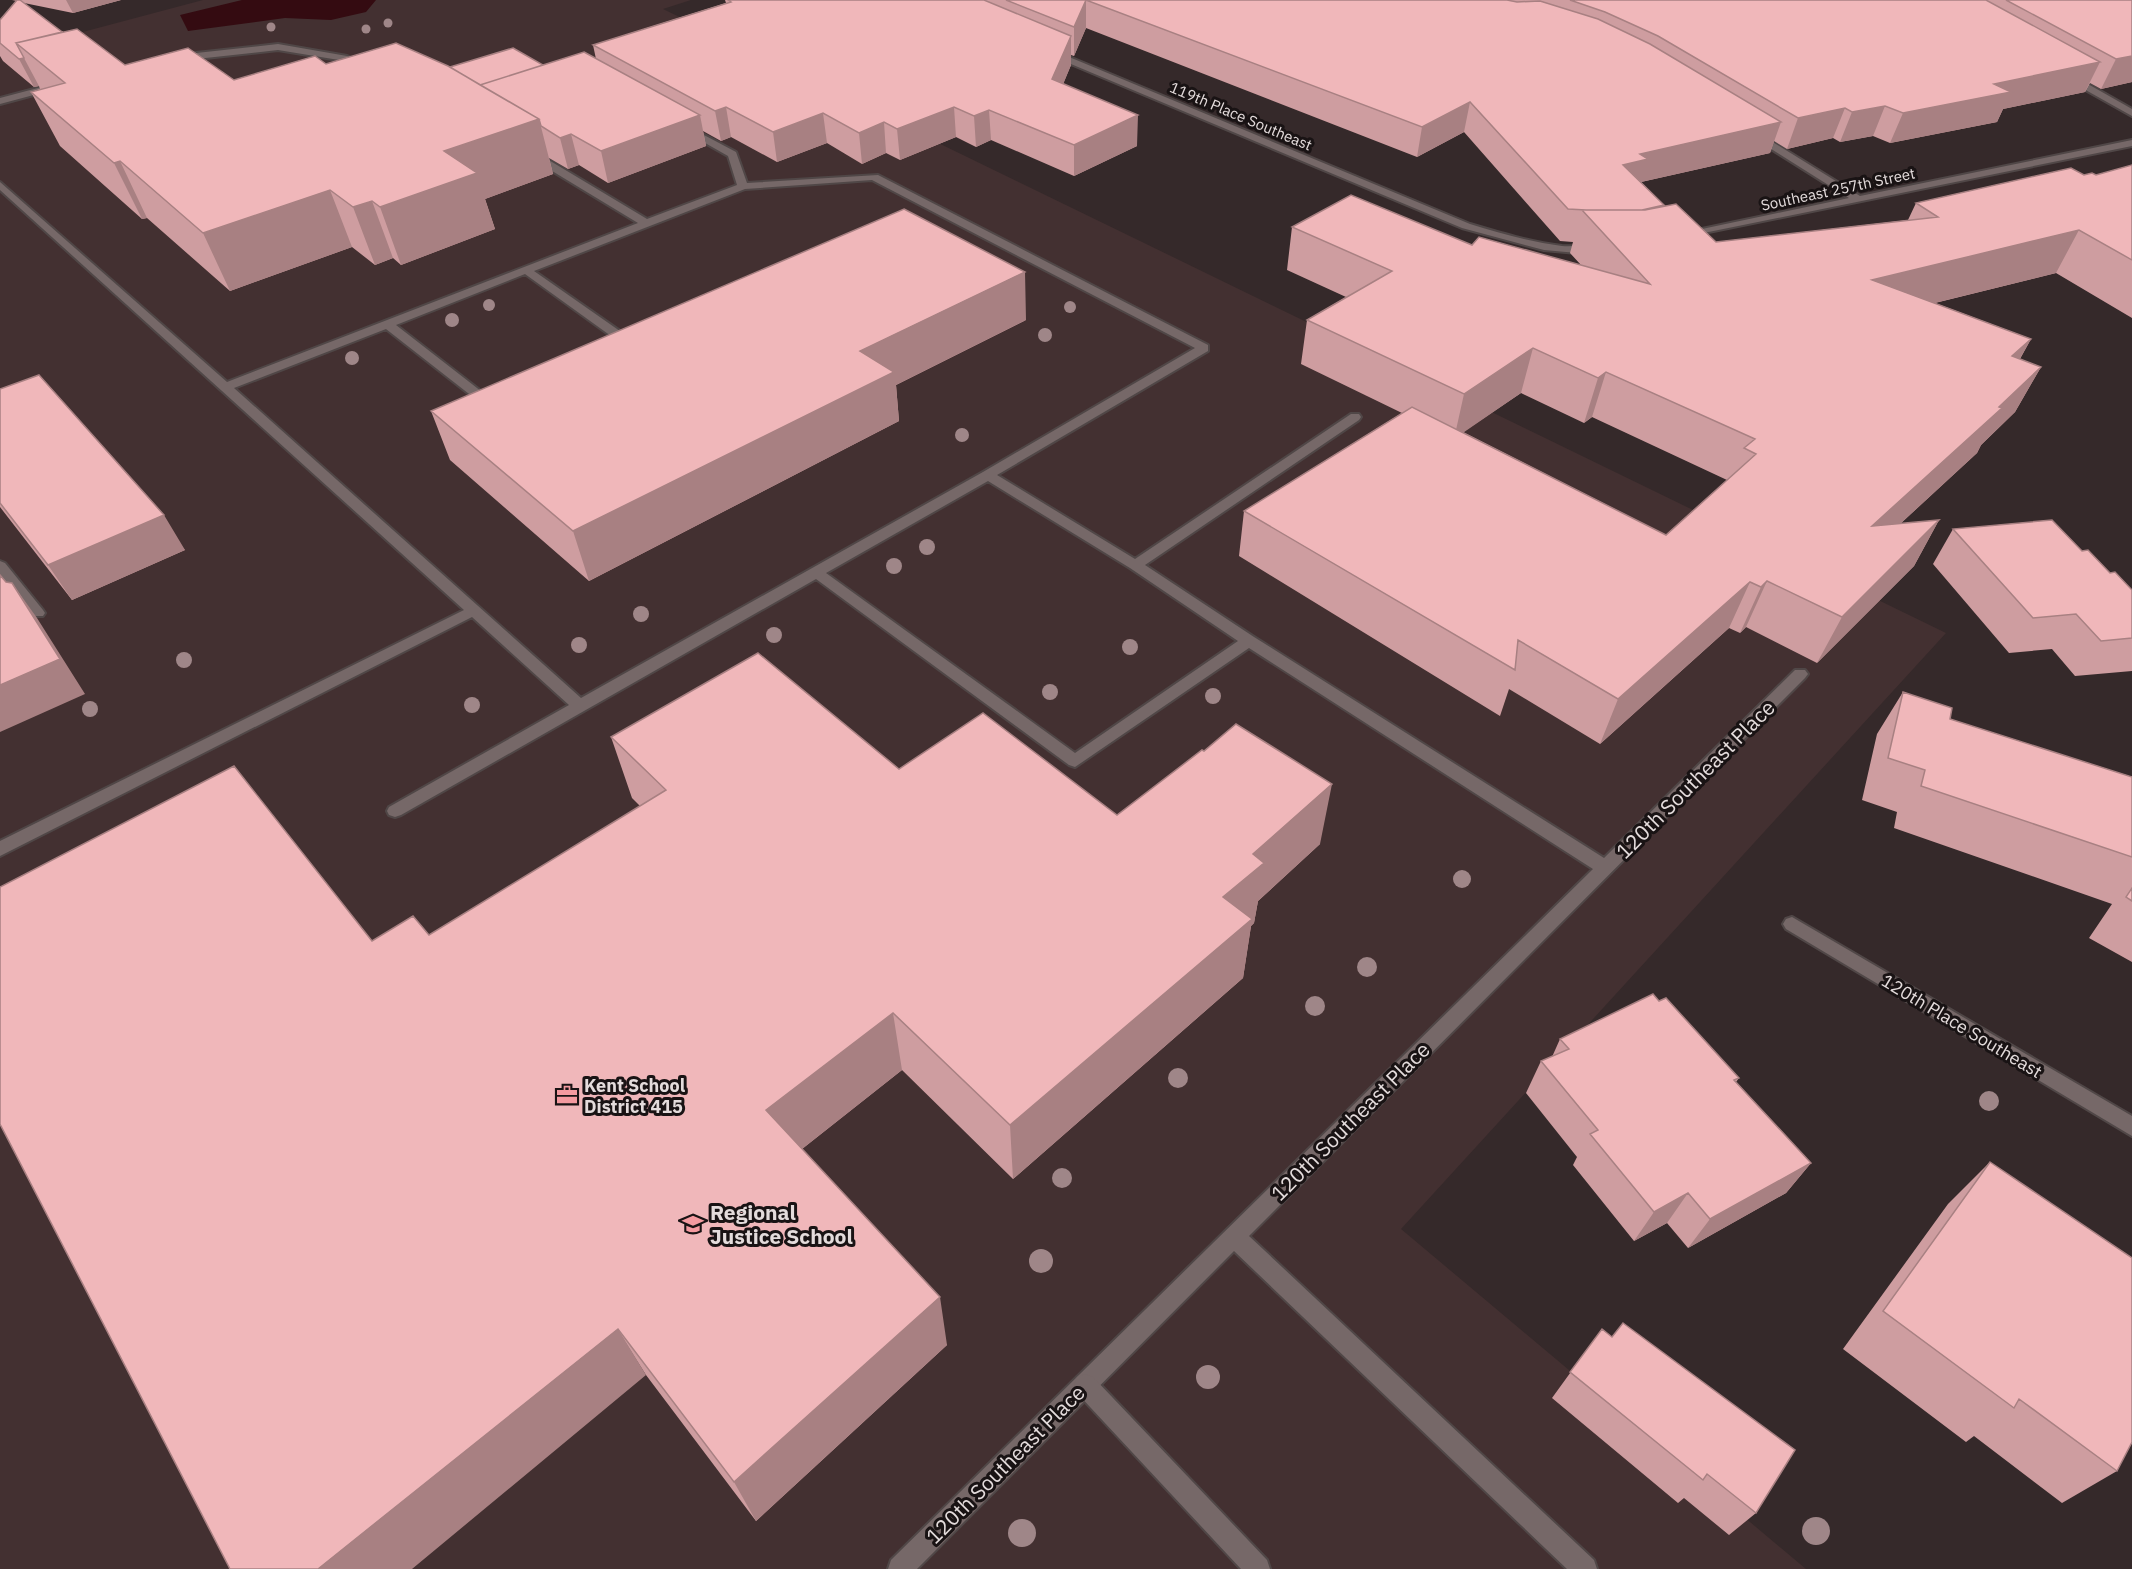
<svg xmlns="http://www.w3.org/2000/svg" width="2132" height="1569" font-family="'IBM Plex Sans',sans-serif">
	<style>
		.built { fill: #433031 }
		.water { fill: #340b11 }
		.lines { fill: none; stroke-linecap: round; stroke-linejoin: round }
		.service-casing { stroke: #504747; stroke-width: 4 }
		.minor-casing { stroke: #504747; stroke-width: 4 }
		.service { fill: #766868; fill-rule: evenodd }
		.minor { fill: #766868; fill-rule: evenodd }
		.tree { fill: #9f8688 }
		.wall { fill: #ce9da0; fill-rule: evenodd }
		.shaded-wall { fill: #a88082 }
		.building { fill: #f0b7ba; stroke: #a88082; stroke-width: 1.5 }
		.labels { text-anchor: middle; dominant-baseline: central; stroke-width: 6; stroke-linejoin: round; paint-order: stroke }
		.far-street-label { font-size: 15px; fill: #e4dcdc; stroke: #191314 }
		.street-label { font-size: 18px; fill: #e4dcdc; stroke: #191314 }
		.poi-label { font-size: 18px; font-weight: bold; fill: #e4dcdc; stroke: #191314; text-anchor: start }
		.near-street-label { font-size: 21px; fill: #e4dcdc; stroke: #191314 }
		.near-poi-label { font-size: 21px; font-weight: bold; fill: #e4dcdc; stroke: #191314; text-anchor: start }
	</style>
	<rect width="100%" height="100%" fill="#35292a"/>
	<path class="built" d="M203,0H691L663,9L1946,633L1401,1229L1806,1569H0V54Z"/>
	<path class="water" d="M242,0H376L366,12L331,20L285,18L188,31L180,15Z"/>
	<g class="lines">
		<defs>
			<path id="service" d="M278,44L347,56L370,67L365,70L345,61L278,50L178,61L174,58L178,55Z
				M53,84L56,85V89L0,104V98Z
				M687,126L736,152L747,183L878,175L1208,345V351L997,475L1135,559L1351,414H1359L1361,417L1359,420L1145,565L1254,637L1604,858L1795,670H1805L1808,674L1805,678L1249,1236L1594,1560L1597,1569H1567L1234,1251L917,1569H888L891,1560L1593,869L1249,648L1075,767L1069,765L816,579L401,815L395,817L389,815L387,811L389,807L569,705L472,617L0,856V841L464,610L0,190V182L227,382L638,223L529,157V153H537L647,219L737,185L728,156L684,131V127ZM872,180L1195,348L983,472L581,698L234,388L386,329L487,408H495L497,405L495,402L396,325L525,274L629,349H637V343L534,271L745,189ZM988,481L1130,568L1238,641L1075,753L826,573Z
				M0,561L5,563L43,610L45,613L43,616H33L0,576Z"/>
			<path id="minor" d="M1050,49L1470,224C1500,233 1530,242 1562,246C1573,247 1590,244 1598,250L1593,253H1577L1544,250L1462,228L1047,54L1046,52Z
				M2066,75H2072L2132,109V116L2066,79Z
				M1752,133H1758L1860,196L2132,140V146L1679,238L1678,236L1683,233L1849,198L1752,137Z
				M1792,917L2132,1116V1136L1786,929L1783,924L1786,919Z
				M1085,1374L1093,1377L1267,1560L1270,1569H1241L1077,1393L1074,1385L1077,1377Z"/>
		</defs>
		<use href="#service" class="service-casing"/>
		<use href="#minor" class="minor-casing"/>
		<use href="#service" class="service"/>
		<use href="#minor" class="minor"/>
	</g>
	<g class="tree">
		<circle cx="388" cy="23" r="4.5"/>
		<circle cx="271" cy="27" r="4.5"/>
		<circle cx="366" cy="29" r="4.5"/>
		<circle cx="489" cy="305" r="6"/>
		<circle cx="1070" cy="307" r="6"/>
		<circle cx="452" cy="320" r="7"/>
		<circle cx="1045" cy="335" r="7"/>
		<circle cx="352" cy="358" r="7"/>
		<circle cx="962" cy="435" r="7"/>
		<circle cx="927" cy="547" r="8"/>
		<circle cx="894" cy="566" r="8"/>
		<circle cx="641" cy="614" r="8"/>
		<circle cx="774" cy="635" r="8"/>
		<circle cx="579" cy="645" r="8"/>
		<circle cx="1130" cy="647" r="8"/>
		<circle cx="184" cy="660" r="8"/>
		<circle cx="1050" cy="692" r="8"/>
		<circle cx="1213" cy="696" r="8"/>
		<circle cx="472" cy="705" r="8"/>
		<circle cx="90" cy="709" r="8"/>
		<circle cx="1462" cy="879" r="9"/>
		<circle cx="1367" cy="967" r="10"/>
		<circle cx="1315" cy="1006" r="10"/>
		<circle cx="1178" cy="1078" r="10"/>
		<circle cx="1989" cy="1101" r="10"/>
		<circle cx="1062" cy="1178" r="10"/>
		<circle cx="1041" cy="1261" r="12"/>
		<circle cx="1208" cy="1377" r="12"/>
		<circle cx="1816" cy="1531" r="14"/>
		<circle cx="1022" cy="1533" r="14"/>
	</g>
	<path class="wall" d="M12,0H121L73,13L24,3L62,32L125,65L234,80L326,64L450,67L543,65L596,59L593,45L726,3L725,0H2132V82L2101,89L2090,83L2085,92L2003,109L1997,122L1890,143L1873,136L1840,142L1833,138L1787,149L1774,141L1770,153L1641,182L1664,205L1716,242L1908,220L1916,203L2084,175H2096L2132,165V318L2056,273L1935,303L2031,339L2020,359L2041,367L2015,412L1981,445L1977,453L1900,524L1939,520L1914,566L1817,663L1746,627L1740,633L1729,628L1600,744L1509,689L1500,716L1239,556L1244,511L1402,413L1301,364L1307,320L1346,297L1287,270L1292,227L1472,245L1581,265L1570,253L1573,242L1560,241L1464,132L1417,157L1086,28L1074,56L1071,55V65L1063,84L1137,146L1074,176L991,140L976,147L956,137L900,160L886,153L862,164L827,143L777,162L731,137L721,141L703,131L706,146L608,183L579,165L568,169L549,158L553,174L485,199L495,229L401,265L393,258L375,265L352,247L230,291L147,218L142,219L60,146L31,92L40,89L39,86L34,87L3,61L0,56V20L17,1ZM1521,393L1584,423L1592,417L1727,480L1666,535L1463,432Z
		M1026,320L896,385L899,421L589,581L450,460L431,411Z
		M0,389L185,550L72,600L0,507Z
		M1953,529L2082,551L2132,590V671L2075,676L2052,649L2009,653L1933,564Z
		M1903,692L1950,719L2132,777V962L2089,938L2112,904L1894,828L1897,812L1862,800L1877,734Z
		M611,737L899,769L1117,815L1320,844L1258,901L1254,923L1251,926L1243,978L1013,1179L902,1070L802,1149L947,1345L756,1521L646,1375L372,941L429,935L640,806L632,798Z
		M1560,1039L1739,1078L1736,1082L1811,1163L1786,1193L1688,1248L1667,1223L1634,1241L1573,1165L1577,1157L1526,1093L1541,1061L1552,1057Z
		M1990,1162L2117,1471L2062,1503L1974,1436L1966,1442L1843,1349L1948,1204Z
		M1602,1329L1756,1513L1729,1535L1684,1498L1678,1503L1552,1398Z"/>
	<path class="shaded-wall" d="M66,0H121L73,13Z
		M1086,0V28L1074,56V27Z
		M1071,36V65L1053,109L1052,79Z
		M2132,56V82L2101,89L2116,59Z
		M24,58L39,86L34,87L19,59Z
		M2100,62L2085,92L2003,109L1997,122L1890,143L1903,113L1994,84Z
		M1470,102L1464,132L1417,157L1422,127Z
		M1885,106L1873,136L1840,142L1852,112Z
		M726,107L731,137L721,141L715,111Z
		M954,107L956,137L900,160L897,129Z
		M1845,108L1833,138L1787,149L1798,118Z
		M989,110L991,140L976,147L974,116Z
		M823,113L827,143L777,162L773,132Z
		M700,115L706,146L608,183L601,151Z
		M1138,115L1137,146L1074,176V145Z
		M539,119L553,174L485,199L495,229L401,265L380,207L444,151Z
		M884,122L886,153L862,164L859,133Z
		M1781,122L1770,153L1641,182L1623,165L1640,154Z
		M571,134L579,165L568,169L560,138Z
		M120,161L147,218L142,219L114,163Z
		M330,190L352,247L230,291L203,233Z
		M372,201L393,258L375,265L353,207Z
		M2079,230L2056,273L1853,323L1872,280Z
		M1025,272L1026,320L896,385L899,421L589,581L573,531L860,351Z
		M2031,339L2006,383L2012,356Z
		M1533,348L1521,393L1454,439L1464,394Z
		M2041,367L2015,412L1981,445L1977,453L1848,572L1872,526Z
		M1606,372L1592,417L1584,423L1598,378Z
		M164,515L185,550L72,600L48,565Z
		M1939,520L1914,566L1817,663L1842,617Z
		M1767,581L1746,627L1740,633L1761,587Z
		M1750,582L1729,628L1600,744L1618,699Z
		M12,583L37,618L85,694L0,732V685Z
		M1332,784L1320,844L1258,901L1254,923L1251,926L1243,978L1013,1179L1010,1125L1223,897L1253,854Z
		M893,1013L902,1070L783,1164L766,1110Z
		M1811,1163L1786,1193L1688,1248L1710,1219Z
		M1688,1193L1667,1223L1634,1241L1654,1212Z
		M940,1297L947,1345L756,1521L734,1482Z
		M618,1329L646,1375L412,1569H318Z"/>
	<path class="building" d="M17,0H20L62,32L16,43L24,58L19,59L0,43V20Z
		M728,0H984L1071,36L1052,79L1138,115L1074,145L989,110L974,116L954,107L897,129L884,122L859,133L823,113L773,132L726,107L715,111L593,45L731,2Z
		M1006,0H1086L1074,27Z
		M1086,0H1507L1517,2L1540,1L1598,19L1650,44L1781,122L1640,154L1648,159L1623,165L1664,205L1642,210H1586L1568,209L1470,102L1422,127Z
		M1570,0H1986L2100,62L1994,84L2011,92L1903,113L1885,106L1852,112L1845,108L1798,118L1658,36L1605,12Z
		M2006,0H2132V56L2116,59Z
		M77,29L125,65L188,48L234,80L315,56L326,64L396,43L448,66L539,119L444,151L477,173L380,207L372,201L353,207L330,190L203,233L120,161L114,163L31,92L65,83L16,43Z
		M513,48L543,65L480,85L450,67Z
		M584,52L700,115L601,151L571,134L560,138L541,126L539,119L480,85Z
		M2132,165V260L2079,230L1872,280L2031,339L2012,356L2041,367L1999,407L2002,408L1872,526L1939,520L1842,617L1767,581L1761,587L1750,582L1618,699L1518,640L1515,670L1244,511L1412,407L1666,535L1756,454L1744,448L1755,439L1606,372L1598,378L1533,348L1464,394L1307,320L1392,271L1292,227L1351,195L1472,245L1479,237L1650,284L1582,210H1645L1676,204L1716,242L1938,217L1916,203L2071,168L2084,175L2092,173L2096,175Z
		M904,209L1025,272L860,351L894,372L573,531L431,411Z
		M39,375L164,515L48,565L0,503V389Z
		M2052,520L2082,551L2088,550L2110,573L2115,572L2132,590V638L2101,641L2076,614L2033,618L1953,529Z
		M0,575L6,582L12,583L60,659L0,685Z
		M758,653L899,769L983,713L1117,815L1202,750L1204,751L1236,724L1332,784L1253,854L1264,863L1223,897L1252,919L1010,1125L893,1013L766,1110L940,1297L734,1482L618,1329L318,1569H230L0,1124V887L234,766L372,941L413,916L429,935L666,790L611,737Z
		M1903,692L1952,708L1950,719L2132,777V857L1921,786L1925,770L1888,758Z
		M2132,888V901L2126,897Z
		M1653,994L1659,1001L1666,998L1739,1078L1734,1080L1811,1163L1710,1219L1688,1193L1654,1212L1590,1134L1598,1130L1541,1061L1569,1049L1560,1039Z
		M1990,1162L2132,1258V1442L2117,1471L2019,1399L2014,1408L1883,1311Z
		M1623,1323L1795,1450L1756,1513L1707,1474L1703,1480L1570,1372L1602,1329L1612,1337Z"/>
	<defs>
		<symbol id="office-bare" viewBox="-9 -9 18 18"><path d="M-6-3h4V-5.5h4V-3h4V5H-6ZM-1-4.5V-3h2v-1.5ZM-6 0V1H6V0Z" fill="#f49aa0" stroke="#191314" stroke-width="2.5" paint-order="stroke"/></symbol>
		<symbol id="school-bare" viewBox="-9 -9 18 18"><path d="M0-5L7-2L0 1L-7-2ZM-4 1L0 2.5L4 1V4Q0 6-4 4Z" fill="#f49aa0" stroke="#191314" stroke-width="2.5" paint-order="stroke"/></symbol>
	</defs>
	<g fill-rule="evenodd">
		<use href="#office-bare" x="552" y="1080" width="30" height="30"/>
		<use href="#school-bare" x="678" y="1209" width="30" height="30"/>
	</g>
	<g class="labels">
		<g class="far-street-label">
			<text transform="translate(1241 116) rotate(23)">119th Place Southeast</text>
			<text transform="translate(1838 189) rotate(-12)">Southeast 257th Street</text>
		</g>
		<g class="street-label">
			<text transform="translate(1962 1026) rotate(31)">120th Place Southeast</text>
		</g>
		<g class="poi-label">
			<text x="584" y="1085">Kent School<tspan x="584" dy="21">District 415</tspan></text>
		</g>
		<g class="near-street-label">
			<text transform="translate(1695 779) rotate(-45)">120th Southeast Place</text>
			<text transform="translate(1350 1121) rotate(-45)">120th Southeast Place</text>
			<text transform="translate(1005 1464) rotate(-45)">120th Southeast Place</text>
		</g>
		<g class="near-poi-label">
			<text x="710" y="1212">Regional<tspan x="710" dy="24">Justice School</tspan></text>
		</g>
	</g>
</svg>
